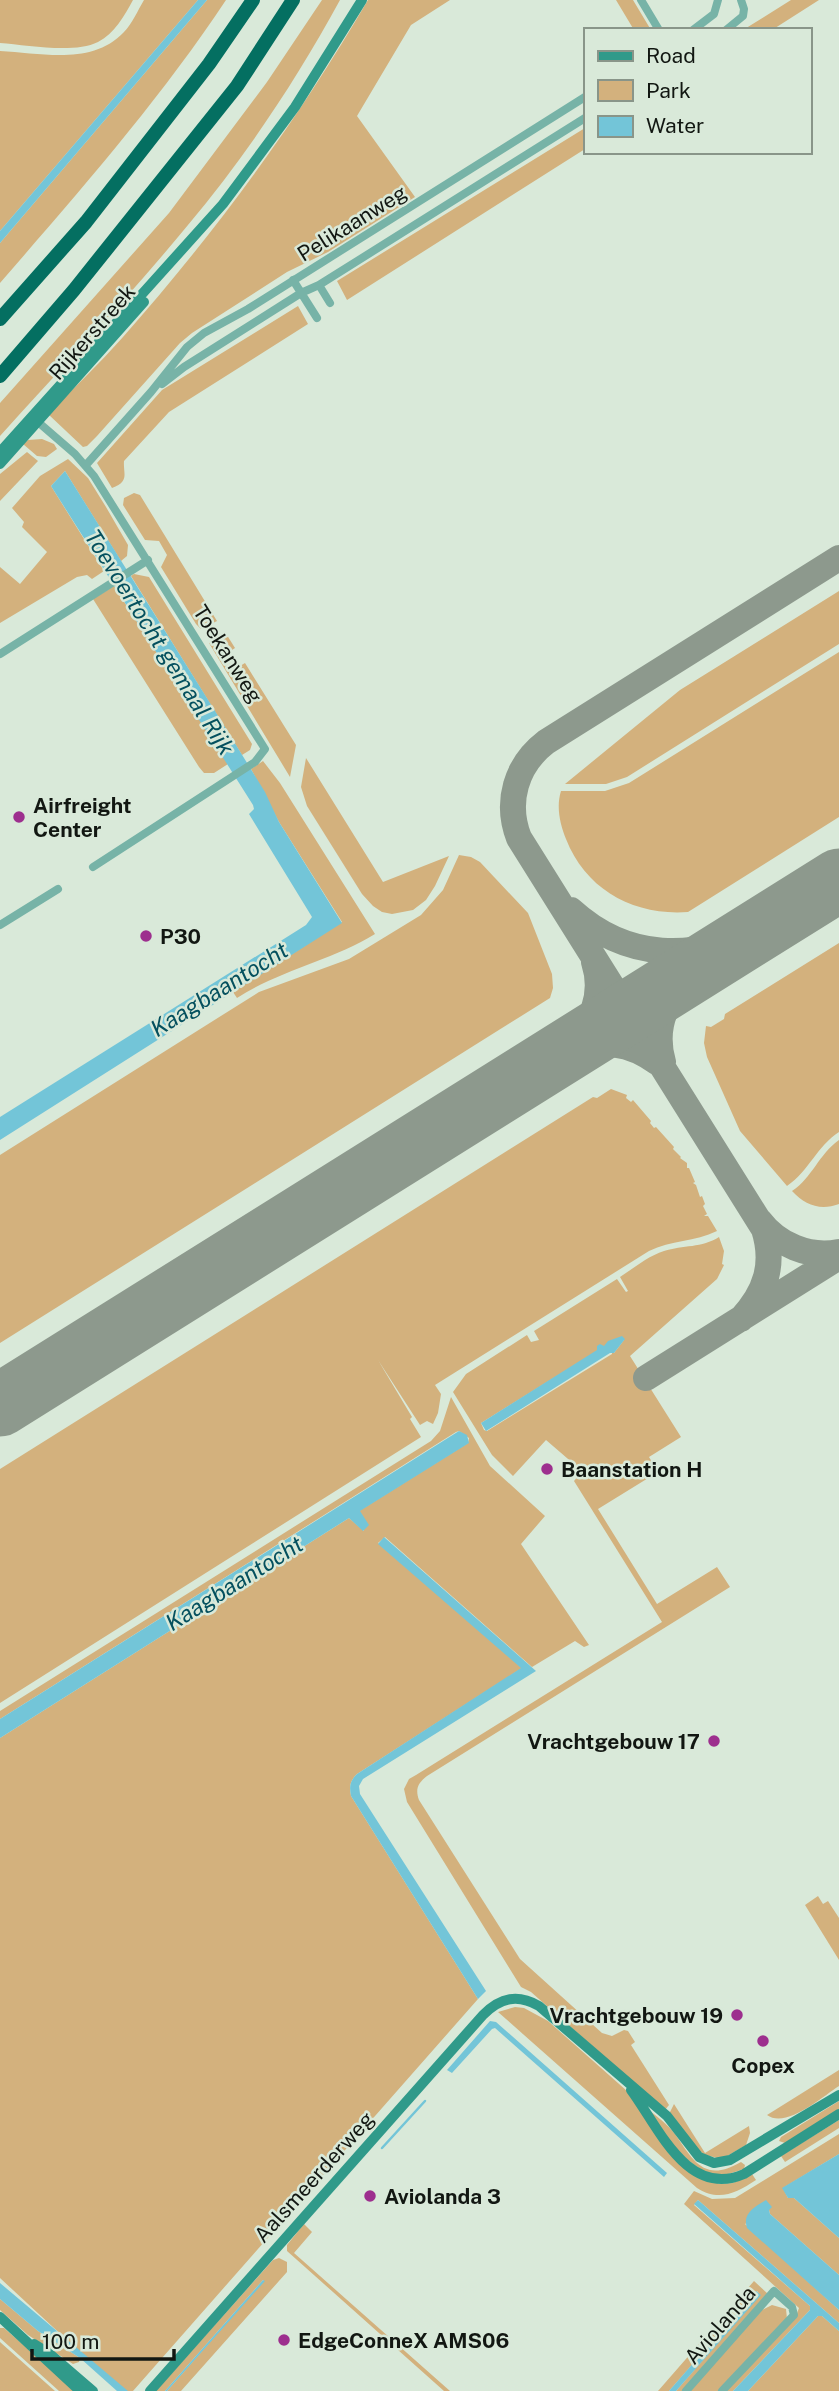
<svg xmlns="http://www.w3.org/2000/svg" width="839" height="2391" font-family="'Public Sans',sans-serif">
	<style>
		.green { fill: #d3b17d; fill-rule: evenodd }
		.water { fill: #73c5d8 }
		.lines { fill: none; stroke-linecap: round; stroke-linejoin: round }
		.stream { stroke: #73c5d8; stroke-width: 2.5 }
		.taxiway { stroke: #8d998d; stroke-width: 26 }
		.runway { stroke: #8d998d; stroke-width: 63 }
		.street { stroke: #77b3a7; stroke-width: 8 }
		.secondary { stroke: #309a8a; stroke-width: 10 }
		.highway { stroke: #046f61; stroke-width: 14 }
		.poi-dot { fill: #9d2f8e; stroke: #d9e9d9; stroke-width: 2.5 }
		.labels { text-anchor: middle; dominant-baseline: central; stroke-width: 5; stroke-linejoin: round; paint-order: stroke }
		.street-label { font-size: 21px; fill: #121712; stroke: #d9e9d9 }
		.poi-label { font-size: 21px; font-weight: bold; fill: #121712; stroke: #d9e9d9; text-anchor: start }
		.water-label { font-size: 23px; font-style: italic; fill: #04505e; stroke: #d9e9d9 }
	</style>
	<rect width="100%" height="100%" fill="#d9e9d9"/>
	<path class="green" d="M0,0H133C125,15 114,34 98,42C74,54 27,45 0,43Z
		M144,0H198L0,231V51C42,53 92,66 124,32C132,24 138,10 144,0Z
		M207,0H226C159,101 79,192 0,283V243Z
		M322,0H340C297,79 246,156 188,225C128,298 63,366 0,436V403L169,213L267,82Z
		M368,0H450L411,25L357,116L415,197L328,252L287,272L192,333L180,343L97,436L87,446L83,447L48,414C73,389 99,364 123,337C215,233 298,120 368,0Z
		M616,0H633L651,30H634Z
		M791,0H819L772,30H743Z
		M585,128V149L347,300L337,281Z
		M298,306L308,324L169,412L124,461C123,474 130,481 112,488L97,463L162,390Z
		M42,439L54,444L57,449L46,457L37,456L23,444L28,440Z
		M27,452L38,461L0,501V474Z
		M68,459L88,478L106,507L128,545L127,556L121,561L65,471L51,486L104,571L92,579L87,575L77,577L0,623V567L20,584L47,552L22,527L24,522L12,508L40,476Z
		M134,493L140,495L217,621L201,629L196,624L161,567L167,555L159,541L145,540L123,505L124,498Z
		M134,574L149,577L252,744L250,750L242,755L131,576Z
		M114,586L228,764L214,773H204L199,767L93,599Z
		M839,591V644L627,777L606,784H565L680,690Z
		M225,632L235,648L226,654L235,669L245,663L296,745L290,777L209,643Z
		M839,652V817L688,912C634,916 586,890 566,839C560,824 556,807 561,791H605L629,783Z
		M306,758L383,882L449,856L435,886L426,900L413,910L392,914L382,912L373,906L362,894L307,806L301,787Z
		M263,761L280,783L375,934C331,961 280,970 237,998L233,992L342,922L279,822L251,769Z
		M459,855L471,857L480,862L528,913L552,974L553,988L550,998L0,1343V1155L259,992L349,959L421,915L443,890Z
		M839,943V1132C817,1146 809,1171 787,1186L740,1131L707,1057L704,1043L706,1026L711,1027L724,1019L725,1014Z
		M611,1089L627,1095L626,1098L631,1102L633,1100L651,1121L650,1123L654,1128L656,1127L674,1147L673,1149L681,1157L680,1158L687,1163V1168H689L695,1182L693,1183L696,1185L700,1197L702,1196L705,1204L703,1206L707,1214L704,1216H708L717,1231C695,1242 671,1240 649,1251L435,1385L441,1394L438,1413L433,1424L427,1421L420,1425L378,1360L412,1417L410,1419L421,1437L0,1703V1469L593,1097L597,1098Z
		M839,1140V1204C820,1211 805,1205 792,1191C812,1178 819,1154 839,1140Z
		M719,1237L724,1251L722,1264L724,1265L717,1279L630,1356L681,1437L649,1457L658,1472L598,1509L657,1604L717,1567L730,1587L427,1776C418,1783 415,1789 419,1800L520,1959L602,2033L612,2036L624,2030L628,2031L635,2042L631,2045L669,2105L665,2110L531,1992L521,1987L407,1802L404,1789L409,1779L416,1775L662,1622L574,1481L582,1471L546,1440L513,1476L492,1455L453,1392L466,1374L527,1335L531,1342L539,1340L534,1331L617,1279L626,1292L628,1291L620,1277C634,1268 648,1256 664,1251C683,1245 702,1248 719,1237ZM618,1338L624,1340L614,1353L612,1352V1354L487,1431L484,1430L481,1423Z
		M451,1397L490,1466L545,1516L521,1544L589,1645L584,1647L575,1641L532,1667L385,1537L378,1543L522,1668L357,1774C350,1781 349,1786 351,1796L478,1999L133,2391H122L0,2278V1738L349,1518L364,1531L359,1511L468,1443L469,1438L459,1431L456,1432L0,1719V1711L431,1441L440,1431Z
		M818,1896L823,1904L828,1901L839,1918V1960L805,1905Z
		M515,2007L524,2008L548,2021L627,2091L658,2137L719,2184L733,2183L752,2174L756,2180C736,2193 719,2202 697,2188L498,2012Z
		M839,2070V2086C822,2097 786,2129 767,2115Z
		M839,2101V2109L785,2143L779,2141L781,2137Z
		M674,2104L705,2153L749,2126L750,2133L746,2145L722,2159L705,2155L698,2150L669,2114Z
		M650,2111C659,2118 668,2125 675,2134C694,2162 705,2183 741,2162L745,2165L744,2169L722,2176L699,2171L664,2137Z
		M839,2120V2128L785,2162L781,2156Z
		M839,2134V2154L783,2188L788,2198H794L839,2238V2275L770,2214L769,2210L745,2224L839,2310V2323L698,2200L694,2205L810,2306V2310L733,2391H726L796,2316L799,2308L684,2204L694,2191L712,2199L735,2198Z
		M304,2224L312,2232L294,2253L450,2391H444L287,2251V2245Z
		M279,2258L287,2262V2272L181,2391H167L264,2281L263,2280L165,2391H156L273,2260Z
		M754,2281L768,2294L682,2391H676L760,2295L757,2291L669,2391H658Z
		M0,2299L38,2331L80,2358L79,2362L73,2364L28,2335L0,2310Z
		M772,2305L786,2309L787,2319L719,2391H689L760,2311Z
		M818,2316H822L839,2331V2391H748Z
		M0,2328H4L76,2391H59L0,2338Z
		M0,2342L55,2391H0Z"/>
	<path class="water" d="M198,0H207L0,243V231Z
		M65,471L215,711L265,792L279,822L342,923L0,1140V1117L306,925L312,917L249,814L254,809L253,805L51,486Z
		M622,1336L625,1339L614,1353H610L486,1431L481,1423L597,1350V1346L600,1344L604,1346L608,1341Z
		M459,1431L467,1435L469,1443L360,1511L369,1525L363,1531L349,1518L0,1738V1719Z
		M384,1537L536,1671L363,1779L359,1786L360,1794L486,1991L478,1999L351,1796C349,1786 350,1781 357,1774L521,1668L378,1544Z
		M490,2021L496,2022L667,2173L664,2177L495,2028L492,2029L452,2073L447,2070Z
		M839,2154V2238L794,2198H788L782,2188Z
		M698,2200L839,2323V2331L822,2316H818L748,2391H733L810,2310V2306L694,2204Z
		M766,2200L772,2207L769,2210L770,2214L839,2275V2310L747,2228C742,2213 755,2207 766,2200Z
		M263,2280L265,2281L167,2391H165Z
		M0,2283L128,2391H117L80,2358L38,2331L0,2299Z
		M756,2291L761,2295L676,2391H669Z"/>
	<g class="lines">
		<path class="stream" d="M382,2148L425,2101"/>
		<path class="taxiway" d="M571,910C627,961 694,961 760,929
			M568,1050C602,1040 629,1041 658,1063
			M568,1050C591,1024 605,996 594,962
			M663,1062C651,1020 672,990 704,964
			M759,1220C778,1245 809,1258 839,1252
			M741,1319C766,1292 775,1264 764,1229L519,838C505,802 516,765 546,742L839,558
			M646,1378L839,1257"/>
		<path class="runway" d="M0,1405L839,880"/>
		<path class="street" d="M641,0L659,30
			M693,30L714,14L718,0
			M726,30L743,16L744,9L741,0
			M293,280L317,318
			M319,285L330,303
			M162,384L184,367L301,293L319,285L585,118
			M38,422L75,454L94,476L265,749L255,762L93,867
			M86,465L151,392L187,347L204,333L248,309L585,97
			M0,654L148,560
			M0,925L58,889
			M686,2391L774,2291L792,2307L794,2315L722,2391"/>
		<path class="secondary" d="M0,452L223,204L295,107L362,0
			M0,464L144,302
			M631,2090C658,2126 687,2199 744,2174L839,2114
			M0,2317L80,2391
			M34,2344L50,2354L93,2391
			M150,2391L483,2015C501,1997 518,1994 539,2006L667,2116L699,2157L714,2163L730,2160L839,2095"/>
		<path class="highway" d="M0,319L86,222L209,64L253,0
			M0,376L74,290L237,86L293,0"/>
	</g>
	<g class="poi-dot">
		<circle cx="19" cy="817" r="7"/>
		<circle cx="146" cy="936" r="7"/>
		<circle cx="547" cy="1469" r="7"/>
		<circle cx="714" cy="1741" r="7"/>
		<circle cx="737" cy="2015" r="7"/>
		<circle cx="763" cy="2041" r="7"/>
		<circle cx="370" cy="2196" r="7"/>
		<circle cx="284" cy="2340" r="7"/>
	</g>
	<g class="labels">
		<g class="street-label">
			<text transform="translate(352 223) rotate(-32)">Pelikaanweg</text>
			<text transform="translate(92 332) rotate(-49)">Rijkerstreek</text>
			<text transform="translate(228 654) rotate(58)">Toekanweg</text>
			<text transform="translate(314 2177) rotate(-48)">Aalsmeerderweg</text>
			<text transform="translate(720 2325) rotate(-49)">Aviolanda</text>
		</g>
		<g class="poi-label">
			<text x="33" y="805">Airfreight<tspan x="33" dy="24">Center</tspan></text>
			<text x="160" y="936">P30</text>
			<text x="561" y="1469">Baanstation H</text>
			<text x="700" y="1741" text-anchor="end">Vrachtgebouw 17</text>
			<text x="723" y="2015" text-anchor="end">Vrachtgebouw 19</text>
			<text x="763" y="2065" text-anchor="middle">Copex</text>
			<text x="384" y="2196">Aviolanda 3</text>
			<text x="298" y="2340">EdgeConneX AMS06</text>
		</g>
		<g class="water-label">
			<text transform="translate(160 642) rotate(58)">Toevoertocht gemaal Rijk</text>
			<text transform="translate(219 989) rotate(-32)">Kaagbaantocht</text>
			<text transform="translate(234 1583) rotate(-32)">Kaagbaantocht</text>
		</g>
	</g>
	<rect x="584" y="28" width="228" height="126" fill="#d9e9d9" stroke="#899589" stroke-width="2"/>
	<rect x="598" y="51" width="35" height="10" fill="#309a8a" stroke="#899589" stroke-width="2"/>
	<text x="646" y="63" font-size="21" fill="#121712">Road</text>
	<rect x="598" y="80" width="35" height="21" fill="#d3b17d" stroke="#899589" stroke-width="2"/>
	<text x="646" y="98" font-size="21" fill="#121712">Park</text>
	<rect x="598" y="116" width="35" height="21" fill="#73c5d8" stroke="#899589" stroke-width="2"/>
	<text x="646" y="133" font-size="21" fill="#121712">Water</text>
	<path d="M32 2349v10h142v-10" fill="none" stroke="#121712" stroke-width="3.5"/>
	<text x="42" y="2349" font-size="21" fill="#121712" stroke="#d9e9d9" stroke-width="5" paint-order="stroke">100 m</text>
</svg>
